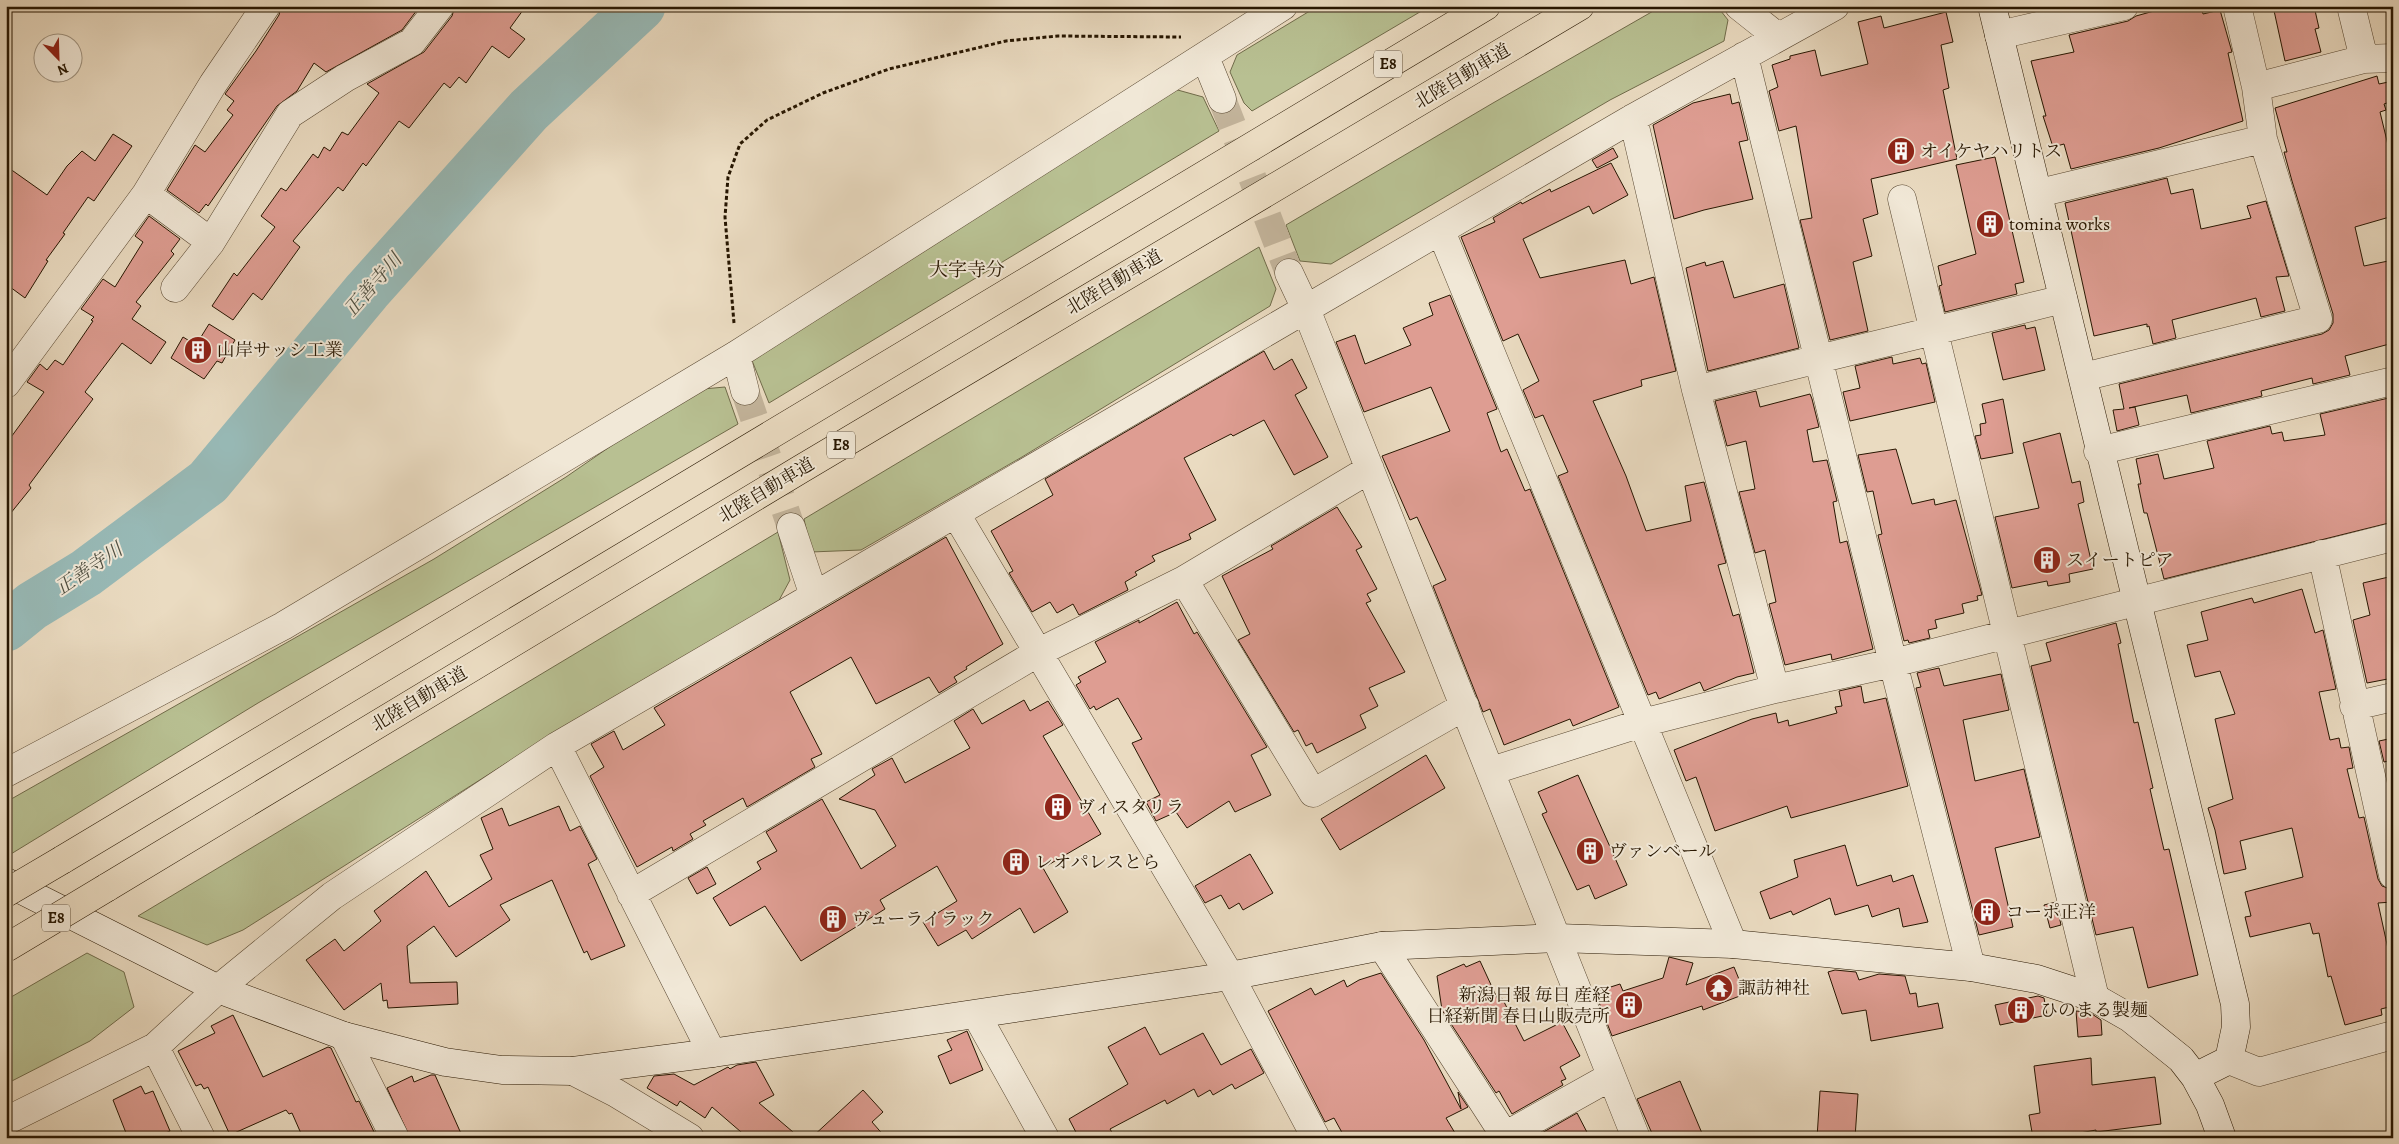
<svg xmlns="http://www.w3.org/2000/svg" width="2399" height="1144" font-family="Alegreya,'Noto Serif JP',serif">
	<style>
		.green { fill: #b8c092; stroke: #706b4a }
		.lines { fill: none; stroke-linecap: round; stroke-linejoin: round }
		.river { stroke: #98bab7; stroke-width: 49 }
		.building { fill: #de9d92; stroke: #271601 }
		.street-tunnel { stroke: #c3b49b; stroke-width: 28; stroke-dasharray: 28 14; stroke-linecap: butt }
		.street-casing { stroke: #584731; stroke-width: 29 }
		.secondary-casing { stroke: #271601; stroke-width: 29 }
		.highway-casing { stroke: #271601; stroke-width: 29 }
		.path { stroke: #271601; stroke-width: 3; stroke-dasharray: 4 2.5; stroke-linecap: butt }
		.street { stroke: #f1e8d7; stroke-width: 28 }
		.secondary { stroke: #f1e8d7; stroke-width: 28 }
		.highway { stroke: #eadbc1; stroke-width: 28 }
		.highway-bridge-casing { stroke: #271601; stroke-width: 29; stroke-linecap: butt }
		.highway-bridge { stroke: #eadbc1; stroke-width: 28 }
		.labels { text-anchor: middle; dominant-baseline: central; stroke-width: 4; stroke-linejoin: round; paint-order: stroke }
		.shield { fill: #f1e8d7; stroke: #645541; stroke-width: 1 }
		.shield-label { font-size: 16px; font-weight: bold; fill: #271601 }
		.street-label { font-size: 18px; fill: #271601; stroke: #f1e8d7 }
		.poi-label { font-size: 18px; fill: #271601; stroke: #f1e8d7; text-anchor: start }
		.neighbourhood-label { font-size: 19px; fill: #271601; stroke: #f1e8d7 }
		.water-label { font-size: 19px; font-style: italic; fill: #4f4f41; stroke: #f1e8d7 }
	</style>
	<rect width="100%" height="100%" fill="#eadbc1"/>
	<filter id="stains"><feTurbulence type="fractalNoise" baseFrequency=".004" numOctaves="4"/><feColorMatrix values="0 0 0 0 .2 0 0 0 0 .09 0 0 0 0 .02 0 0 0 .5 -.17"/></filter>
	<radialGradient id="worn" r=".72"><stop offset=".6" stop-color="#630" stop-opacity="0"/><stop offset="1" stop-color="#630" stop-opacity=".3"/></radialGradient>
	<path class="green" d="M1318,6H1430L1252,111L1244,103L1230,72L1237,55Z
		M1662,6H1717L1728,20L1724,41L1610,100L1331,264L1300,261L1286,225L1493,103Z
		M1174,89L1203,97L1219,131L769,403L751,358Z
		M1259,247L1276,289L1270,306L1022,457L861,550L811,552L804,519Z
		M725,387L738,424L258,703L6,857V802L434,559L566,477L679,399L703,389Z
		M778,532L790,580L777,604L524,752L243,930L207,945L138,916Z
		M87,953L124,972L134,1007L90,1041L6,1084V1000Z"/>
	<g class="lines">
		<path class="river" d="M6,627L32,606L86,573L208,482L367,291L529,110L641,6"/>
	</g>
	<path class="building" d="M281,6H420L402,30L326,72L314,63L297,91L277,106L208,206L206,204L199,213L167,190L195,145L205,152L233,115L227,110L234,101L225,94L256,51L279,15Z
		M455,6H526L510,28L525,39L509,58L492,46L466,83L459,77L450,88L444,83L409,128L399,121L366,166L363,163L343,191L338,187L293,241L300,247L262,300L253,293L233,320L212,306L234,273L237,276L275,227L261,216L281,188L286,191L313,154L318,158L324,147L330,151L342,132L348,135L379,93L367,84L424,52L452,16Z
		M2172,6H2201L2203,14L2220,10L2232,52L2228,53L2243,121L2159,148L2071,169L2064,144L2053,147L2043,116H2046L2031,61L2074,52L2069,35L2128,21L2136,16Z
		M2273,6H2314L2319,28L2315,29L2321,52L2285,61Z
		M1946,12L1953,42L1941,45L1949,88L1943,90L1957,159L1871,179L1878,214L1863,219L1872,256L1853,262L1868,331L1830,340L1800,220L1812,218L1796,126L1779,131L1769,91L1778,87L1772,65L1790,59V56L1815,50L1821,76L1868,64L1858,22L1881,16L1884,28Z
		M2377,76L2379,84L2393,81V101L2384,104L2386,110L2380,112L2393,166V216L2355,227L2364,266L2393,260V343L2345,356L2350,375L2313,384L2312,378L2261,391L2262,396L2191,413L2187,395L2129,408L2135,407L2139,425L2117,431L2113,410L2124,409L2119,384L2322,334L2329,330L2333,323V314L2292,181L2284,152H2287L2275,108Z
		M1730,94L1732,104L1739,102L1748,140L1739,142L1753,199L1704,210L1674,219L1653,125L1693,103Z
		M113,134L132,146L94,201L88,197L63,233L65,234L46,260L48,261L25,298L6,284V166L47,195L67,166L82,151L95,161Z
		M1613,148L1618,157L1597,168L1592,160Z
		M1995,157L2024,282L2015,284L2017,294L1945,312L1939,286L1942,285L1938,266L1976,254L1956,165Z
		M1611,163L1628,195L1593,214L1589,206L1523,239L1540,278L1625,260L1631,284L1654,277L1676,371L1641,380L1642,386L1593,401L1626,476L1646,531L1691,521L1685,486L1704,482L1726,563L1718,565L1733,616L1739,614L1754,673L1737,677L1704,691L1700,682L1659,699L1656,692L1648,695L1558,476L1568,472L1543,415L1535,418L1523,390L1539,381L1518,334L1503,341L1461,237L1495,222L1493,218L1521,202L1522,204L1550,189L1551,192Z
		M2167,178L2171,194L2193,189L2201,229L2251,218L2247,206L2266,201L2289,276L2276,277L2285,311L2261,317L2256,298L2172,320L2176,338L2153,344L2149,326L2147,327V324L2094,336L2065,203Z
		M149,216L180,239L171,251L174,254L136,302L141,306L132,319L166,342L151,364L122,343L85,392L93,399L29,485L31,488L6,519V444L44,392L27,382L40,364L47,370L55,360L63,365L93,321L91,320L94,317L81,309L103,279L115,287L143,242L135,236Z
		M1723,261L1734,298L1784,284L1799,348L1708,371L1686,268L1705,262L1706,266Z
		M1450,295L1497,409L1487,413L1501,452L1507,449L1525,491L1530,489L1619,707L1573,726L1570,719L1504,745L1490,709L1483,712L1433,586L1446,580L1417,517L1410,520L1382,456L1450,431L1431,387L1364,412L1336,342L1355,335L1365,364L1411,345L1403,328L1433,315L1429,303Z
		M209,324L235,340L222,363L217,361L204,379L171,358L183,337L196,345Z
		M2025,325L2026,329L2035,327L2045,370L2003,380L1992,333Z
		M1264,351L1274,370L1292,359L1307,388L1295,395L1328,457L1294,475L1264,420L1233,436L1231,434L1184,458L1216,520L1189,534L1191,539L1152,556L1155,561L1135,572L1137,575L1125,582L1128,590L1079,615L1073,604L1057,613L1050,602L1032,612L1009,573L1013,571L991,531L1053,495L1045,479Z
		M1892,357L1893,364L1920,358L1922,364L1926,363L1935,402L1850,421L1843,392L1860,388L1855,366Z
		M1756,391L1760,407L1810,394L1812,399L1819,427L1807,430L1813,462L1827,460L1837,501L1833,502L1840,543L1847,541L1873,649L1832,660L1831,654L1785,665L1769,604L1776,602L1765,550L1755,553L1739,492L1755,489L1746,441L1727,446L1715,401Z
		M2393,397V522L2164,579L2147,513H2144L2138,484H2141L2136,459L2158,454L2164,479L2214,468L2207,441L2270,426L2272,434L2282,432L2284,441L2325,435L2320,414Z
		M2003,399L2013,453L1981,459L1975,436L1981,435L1980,424L1986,423L1982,404Z
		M2060,433L2072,483L2080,481L2084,502L2078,504L2093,569L2069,574L2070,582L2048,586L2047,581L2012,588L1995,517L2039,508L2023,443Z
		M1896,449L1912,504L1934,499L1935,505L1956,500L1982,595L1977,596L1978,600L1962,604L1964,613L1935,620L1937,628L1928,630L1930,638L1909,643L1908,640L1904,641L1878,535L1882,534L1873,491L1867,492L1858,455Z
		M1337,507L1362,547L1356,550L1377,589L1367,594L1371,601L1366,603L1405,672L1369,688L1378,706L1360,715L1366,728L1317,753L1312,743L1306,746L1298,730L1294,732L1238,640L1250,634L1222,576L1273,549L1271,546Z
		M946,537L1003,644L966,667L967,669L954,677L957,682L939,693L929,677L876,704L851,657L790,692L822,754L811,759L815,767L747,807L743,798L703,821L706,825L690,834L693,839L673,851L672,847L637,867L590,776L604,767L591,744L614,731L623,750L665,725L654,708Z
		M2393,576V678L2367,683L2353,620L2370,615L2363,583Z
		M2302,589L2315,633L2323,630L2336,689L2319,692L2330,740L2339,738L2341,748L2349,747L2353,768L2347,769L2359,818L2364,817L2378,879L2382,886L2393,890V902L2378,903L2393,972V1006L2381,1009L2382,1015L2345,1025L2331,976L2328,977L2319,933L2313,934L2310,923L2250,937L2245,917L2251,916L2245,892L2303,877L2292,828L2240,841L2246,869L2224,874L2215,830L2208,808L2233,799L2215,719L2235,714L2220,671L2195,677L2187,645L2208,640L2201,612L2252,598L2254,603Z
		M1177,602L1194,634L1197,632L1267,747L1251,755L1271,795L1235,812L1229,801L1187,828L1176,812L1156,821L1151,811L1146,802L1160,795L1132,743L1142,739L1118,698L1096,710L1094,706L1090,709L1076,685L1081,682L1078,677L1106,662L1095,642L1139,620V623Z
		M2116,623L2121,643L2118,644L2134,723L2138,722L2153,788L2150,789L2164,850L2169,849L2198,975L2148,988L2133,927L2096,935L2031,666L2051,661L2046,643Z
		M1939,668L1944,686L2001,674L2009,710L1963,720L1975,781L2024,769L2040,837L1995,848L2013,927L1979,935L1916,688L1921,687L1917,673Z
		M1861,686L1864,703L1886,698L1908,786L1791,818L1787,806L1715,831L1696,777L1686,781L1674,750L1752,719L1776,713L1778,723L1788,720L1789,726L1837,713L1835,707L1842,706L1839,691Z
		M1024,700L1030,711L1048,701L1063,725L1043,736L1101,834L1043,868L1068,912L1034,933L1020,908L972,939L966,930L938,946L923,922L957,901L937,866L880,900L885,909L801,961L765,906L730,926L713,898L761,869L757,862L777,851L766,832L822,799L861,869L896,846L875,810L839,799L875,775L872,769L892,758L905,783L970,748L954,721L973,709L982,724Z
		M2393,738V760L2384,762L2379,741Z
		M1426,755L1445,788L1340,850L1321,819Z
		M1578,775L1627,885L1595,899L1589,885L1577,890L1542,814L1547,812L1538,792Z
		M559,806L570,831L580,826L597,859L588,864L625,946L591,960L587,951L584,953L552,880L500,905L510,920L456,957L434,926L407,946L410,983L457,982L458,1004L388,1008L387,1000L383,1001L381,983L344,1010L306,960L335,939L344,951L381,921L374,911L426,871L449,907L492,879L480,855L493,849L481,818L502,808L509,826Z
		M1845,845L1857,886L1891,875L1893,882L1913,875L1928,922L1903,927L1899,908L1872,917L1868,905L1835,915L1830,898L1793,915L1791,911L1770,919L1760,892L1798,877L1794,860Z
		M1250,854L1273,893L1243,910L1239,903L1229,909L1221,895L1205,903L1195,886Z
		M707,867L716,884L697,894L688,878Z
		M2056,902L2061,925L2050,928L2044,905Z
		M1669,957L1693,963L1686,985L1734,967L1745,994L1703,1010L1702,1006L1612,1036L1595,992L1620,984L1623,991L1663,978Z
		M1480,961L1498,1000L1502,998L1524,1041L1562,1022L1580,1056L1560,1067L1566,1079L1561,1081L1563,1085L1512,1114L1499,1091L1496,1093L1442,1010L1437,976L1464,964L1466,967Z
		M1835,970L1856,972L1859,980L1879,974L1905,976L1910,994L1916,993L1918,1007L1938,1003L1943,1028L1871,1041L1866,1010L1842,1014L1828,972Z
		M1381,973L1424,1040L1461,1109L1458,1092L1468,1107L1446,1118L1458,1138H1345L1334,1118L1325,1122L1268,1011L1311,988L1315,995L1344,980L1347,987L1359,980Z
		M2038,996L2044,998L2047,1015L2000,1025L1995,1005Z
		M2076,1011L2089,1012L2101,1020L2102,1035L2078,1037Z
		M233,1015L263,1077L328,1047L331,1048L356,1102L359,1101L377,1138H303L292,1113L289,1114L286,1110L230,1135L208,1087L204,1089L201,1084L196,1086L178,1051L215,1033L211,1026Z
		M1145,1027L1160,1055L1203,1033L1221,1065L1251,1049L1264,1073L1235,1089L1232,1084L1213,1095L1210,1090L1198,1097L1194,1089L1167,1104L1165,1100L1110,1129L1115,1138H1079L1069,1119L1128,1084L1108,1047Z
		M967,1031L983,1070L950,1084L938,1056L952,1050L947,1040Z
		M2091,1058L2092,1085L2155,1077L2161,1124L2096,1132V1130L2053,1138H2033L2029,1115L2040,1113L2034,1066Z
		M756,1062L774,1095L759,1103L800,1138H748L712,1107L705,1118L680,1101L677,1106L647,1088L654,1076L674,1074L694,1085L728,1067L730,1069L737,1065Z
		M431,1075H435L463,1138H410L387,1088L412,1076L414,1082Z
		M1680,1081L1704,1138H1654L1637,1099Z
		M141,1086L145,1094L153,1091L170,1131L155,1138H128L113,1100Z
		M863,1090L883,1112L872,1122L886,1138H811Z
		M1820,1091L1858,1094L1855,1138H1817Z
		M1577,1113L1590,1138H1533Z"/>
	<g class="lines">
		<path class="street-tunnel" d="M1222,99L1289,273
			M745,391L791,527"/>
		<defs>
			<path id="street" d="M1739,6L1778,37
				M2351,6L2364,59
				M1999,35L2124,6
				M1744,56L1893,663L1971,967
				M1205,57L1222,99
				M2256,87L2364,59L2393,58
				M1633,118L1696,390L1775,689
				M2039,193L2263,139
				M146,194L211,242
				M1902,199L2095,998
				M1441,231L1733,944
				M1289,273L1306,309L1636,1138
				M175,288L211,242L290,114L345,78L412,42L440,6
				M736,355L745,391
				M2083,377L2318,319L2263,139L2256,87L2237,6
				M6,384L146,194L213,84L266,6
				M1696,390C1818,358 1941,330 2063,299
				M2098,451L2393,381
				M956,514L1230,976L1316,1138
				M791,527L814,596
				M2322,554L2393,875
				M1184,580L1313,793L1465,706
				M2354,706L2393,697
				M557,746L712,1053
				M1491,771L1642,723L1775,689L1893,663L2393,537
				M6,773L283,626L736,355L1283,6
				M631,894L1039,652L1184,580L1370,469
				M1382,946L1505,1136
				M977,1016L1045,1138
				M344,1036L395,1138
				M155,1047L201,1138
				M2229,1060L2259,1072L2393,1035
				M573,1071L616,1093L690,1138
				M6,1121L155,1047L218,989L332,896L557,746L1633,118L1835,6
				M1501,1138L1610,1077"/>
			<path id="secondary" d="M1992,6L2235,1004L2236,1027L2229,1060L2195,1077
				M6,882L218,989L344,1036L445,1062L502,1070L573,1071L712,1053L1230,976L1382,946L1558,938L1733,944L1971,967L2037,979L2095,998L2130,1018L2181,1059L2195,1077L2210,1105L2222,1138"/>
			<path id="highway" d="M62,860L1486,6
				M106,888L801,469L1580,6"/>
		</defs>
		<use href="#street" class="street-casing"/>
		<use href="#secondary" class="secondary-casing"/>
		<use href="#highway" class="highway-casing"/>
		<path class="path" d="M734,323L725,217L728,177L740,144L767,120L823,93L889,69L1006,41L1058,36L1181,37"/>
		<use href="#street" class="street"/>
		<use href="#secondary" class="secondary"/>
		<use href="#highway" class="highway"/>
		<defs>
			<path id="highway-bridge" d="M6,893L62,860
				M6,948L106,888"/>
		</defs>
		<use href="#highway-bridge" class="highway-bridge-casing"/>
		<use href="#highway-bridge" class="highway-bridge"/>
	</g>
	<defs>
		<symbol id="building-disc" viewBox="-11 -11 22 22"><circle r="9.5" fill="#8f2418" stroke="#f1e8d7"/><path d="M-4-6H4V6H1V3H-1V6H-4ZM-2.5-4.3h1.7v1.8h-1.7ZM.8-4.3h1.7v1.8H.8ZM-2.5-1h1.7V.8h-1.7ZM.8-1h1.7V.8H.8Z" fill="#fff"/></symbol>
		<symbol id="temple-disc" viewBox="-11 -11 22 22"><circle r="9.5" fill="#8f2418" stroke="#f1e8d7"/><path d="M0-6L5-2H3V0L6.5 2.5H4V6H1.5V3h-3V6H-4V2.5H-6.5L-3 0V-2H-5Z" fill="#fff"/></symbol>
	</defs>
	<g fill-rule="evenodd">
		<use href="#building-disc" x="1885" y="135" width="32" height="32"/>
		<use href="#building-disc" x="1974" y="208" width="32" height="32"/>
		<use href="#building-disc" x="182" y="334" width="32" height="32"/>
		<use href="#building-disc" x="2031" y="544" width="32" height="32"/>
		<use href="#building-disc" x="1042" y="791" width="32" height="32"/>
		<use href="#building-disc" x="1574" y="835" width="32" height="32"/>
		<use href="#building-disc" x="1000" y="846" width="32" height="32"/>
		<use href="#building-disc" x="1971" y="896" width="32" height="32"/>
		<use href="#building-disc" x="817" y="903" width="32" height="32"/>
		<use href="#temple-disc" x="1703" y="972" width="32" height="32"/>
		<use href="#building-disc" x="1613" y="989" width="32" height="32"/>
		<use href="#building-disc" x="2005" y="994" width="32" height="32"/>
	</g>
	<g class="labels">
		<g class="shield">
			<rect x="1374" y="50.5" width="28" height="27" rx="4"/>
			<rect x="827" y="431.5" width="28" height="27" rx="4"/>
			<rect x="42" y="904.5" width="28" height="27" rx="4"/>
		</g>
		<g class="shield-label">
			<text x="1388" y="64">E8</text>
			<text x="841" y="445">E8</text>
			<text x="56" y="918">E8</text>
		</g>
		<g class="street-label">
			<text transform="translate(1462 76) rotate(-31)">北陸自動車道</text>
			<text transform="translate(1114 282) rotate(-31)">北陸自動車道</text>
			<text transform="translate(766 490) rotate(-31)">北陸自動車道</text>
			<text transform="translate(419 699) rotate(-31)">北陸自動車道</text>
		</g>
		<g class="poi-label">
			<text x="1920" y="151">オイケヤハリトス</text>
			<text x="2009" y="224">tomina works</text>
			<text x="217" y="350">山岸サッシ工業</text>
			<text x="2066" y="560">スイートピア</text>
			<text x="1077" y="807">ヴィスタリラ</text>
			<text x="1609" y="851">ヴァンベール</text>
			<text x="1035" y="862">レオパレスとら</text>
			<text x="2006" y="912">コーポ正洋</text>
			<text x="852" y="919">ヴューライラック</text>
			<text x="1738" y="988">諏訪神社</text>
			<text x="1610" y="995" text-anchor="end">新潟日報 毎日 産経<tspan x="1610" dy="21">日経新聞 春日山販売所</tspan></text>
			<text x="2040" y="1010">ひのまる製麺</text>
		</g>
		<g class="neighbourhood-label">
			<text x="967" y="270">大字寺分</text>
		</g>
		<g class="water-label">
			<text transform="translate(373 285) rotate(-49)">正善寺川</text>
			<text transform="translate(89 569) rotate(-34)">正善寺川</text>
		</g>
	</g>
	<rect width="2399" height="1144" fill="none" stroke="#eadbc1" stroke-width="25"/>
	<rect x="8" y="8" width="2384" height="1129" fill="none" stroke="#271601" stroke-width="2.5"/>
	<rect x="12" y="12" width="2374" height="1119" fill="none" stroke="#271601"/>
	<g transform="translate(58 58) rotate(157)"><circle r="24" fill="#f1e8d7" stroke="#a09481"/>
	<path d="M0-4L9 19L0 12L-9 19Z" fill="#8f2418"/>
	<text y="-8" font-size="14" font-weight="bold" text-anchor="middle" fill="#271601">N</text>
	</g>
	<rect width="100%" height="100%" filter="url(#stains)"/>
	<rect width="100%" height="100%" fill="url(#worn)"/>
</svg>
